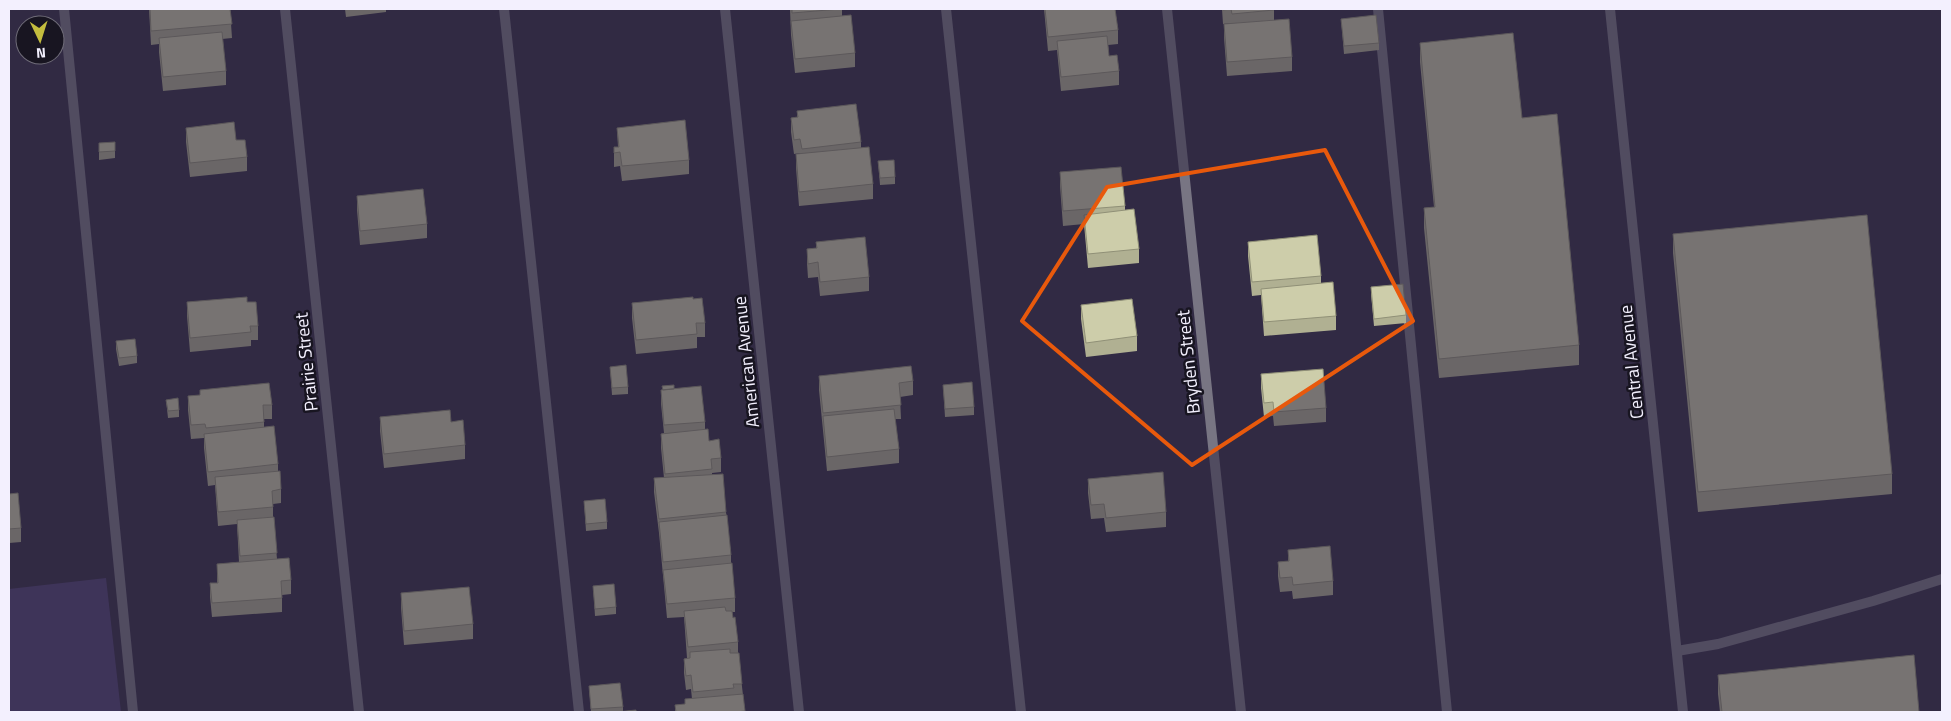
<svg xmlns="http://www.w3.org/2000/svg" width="1951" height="721" font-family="'Titillium Web',sans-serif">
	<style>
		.green { fill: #4f4173 }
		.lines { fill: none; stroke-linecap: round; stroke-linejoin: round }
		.service { stroke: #787583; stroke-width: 10 }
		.minor { stroke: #787583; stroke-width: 10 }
		.wall { fill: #b0b092 }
		.building { fill: #cdcdaa; stroke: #909077 }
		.marked { fill: none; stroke: #e8590c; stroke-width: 4; stroke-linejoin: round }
		.labels { text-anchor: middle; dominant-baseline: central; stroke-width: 5; stroke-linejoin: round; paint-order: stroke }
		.street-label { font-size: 18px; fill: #f3f0fe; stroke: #181521 }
	</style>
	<rect width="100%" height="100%" fill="#312a44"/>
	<path class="green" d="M106,578L121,712H9V589Z"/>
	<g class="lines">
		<path class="service" d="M64,9L133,712
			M504,9L579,712
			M946,9L1021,712
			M1378,9L1447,712
			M1677,651L1718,644L1873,601L1942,579"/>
		<path class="minor" d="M285,9L359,712
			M725,9L799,712
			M1167,9L1241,712
			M1610,9L1683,712"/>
	</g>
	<path class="wall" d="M149,9H230L232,38L222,39L226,71V85L163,91L159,52V44L151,45Z
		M345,9H386V12L346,17Z
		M790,9H842V16L855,53V67L795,73L791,35Z
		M1044,9H1115L1118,30V44L1108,45L1109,56L1119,71V85L1061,91L1057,50L1048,51Z
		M1222,9H1274V20L1292,57V71L1227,76L1224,38V24H1231V23L1223,24Z
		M1341,19L1379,43V50L1344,54Z
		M1420,43L1522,118L1579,345V365L1439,378L1424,228V208L1434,207L1420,62Z
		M797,111L861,142V148L873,184V199L799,206L796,168V154H801L800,153L794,154L791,132V118L797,117Z
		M186,128L236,140L247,157V171L190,177L186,142Z
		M617,128L689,160V174L622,181L620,166L614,167V147H618Z
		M99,143L115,151V158L99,160Z
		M878,161L895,177V184L880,185Z
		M1060,172L1125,206V210L1139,249V263L1088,268L1084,224L1063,226L1060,186Z
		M357,196L427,224V238L360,245L357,210Z
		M1673,234L1892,474V494L1698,512L1673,253Z
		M816,242L869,277V291L820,296L818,277L808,278L807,263V249L816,248Z
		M1248,242L1321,276V283L1336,316V330L1264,336L1261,295L1252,296L1248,256Z
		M1371,287L1406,315V323L1374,326L1371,294Z
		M693,299L705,323V337H697V348L636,354L632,318V303Z
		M187,302H247L258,326V340H251V346L190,352L187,316Z
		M1081,305L1137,336V351L1086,357L1081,319Z
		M116,341L137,356V363L119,366L116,349Z
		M610,367L628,387V394L612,395Z
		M1261,374L1326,408V422L1274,426L1273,416L1264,417L1261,388Z
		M819,376L913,381V395L900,397L901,419H895L899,449V463L827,471L819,390Z
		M943,385L974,407V415L945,417Z
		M674,389L705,422V429L709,441L721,458V472L712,473V474L726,512L731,555V563L735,598V612H732L738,642V653L745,712H675V705L685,704L692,699L691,689L686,690L684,673V659L687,658L684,617L667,618L659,533L654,492V478H664L661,448V434L664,433L661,404V390Z
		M188,396L272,405V419H264V427L278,464V471L281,489V503L273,504V517L277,559L291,580V594L282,595V612L212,617L210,597V583H217V564L239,562L237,524L218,526L215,485L208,486L204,448V438L191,439L188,410Z
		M166,400L179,410V417L168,418Z
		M380,417L451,422L465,445V459L384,468L380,431Z
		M9,475L10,494L21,528V542L9,543Z
		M1088,479L1166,512V527L1106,532L1104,518L1091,519L1088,493Z
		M584,501L607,522V529L586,531Z
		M1288,550L1333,581V595L1293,599L1292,591L1280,592L1278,576V562L1288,561Z
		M593,586L616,607V614L595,616Z
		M401,593L473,624V639L404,645L401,608Z
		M1718,675L1919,712H1720L1718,694Z
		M589,686L623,707V711L636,712H591Z"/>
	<path class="building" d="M150,9H230L232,24L151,31Z
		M792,9H840L792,13Z
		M1045,9H1115L1118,30L1048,37Z
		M1223,9H1274V10L1232,14L1231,9L1223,10Z
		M851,15L855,53L795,59L791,21Z
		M1376,15L1379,43L1344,46L1341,19Z
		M1289,19L1292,57L1227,62L1224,24Z
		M222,32L226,71L163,77L159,38Z
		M1513,33L1522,118L1557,114L1579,345L1439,359L1424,208L1435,207L1420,43Z
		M1107,36L1109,56L1117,55L1119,71L1061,77L1057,41Z
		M856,104L861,142L802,149L800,139L794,140L791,118L798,117L797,111Z
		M685,120L689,160L622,166L620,152L614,153V147H619L617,128Z
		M234,122L236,140H245L247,157L190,163L186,128Z
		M115,142V151L99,152V143Z
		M869,147L873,184L799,192L796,154Z
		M894,160L895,177L880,178L878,161Z
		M1121,167L1125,206L1063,211L1060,172Z
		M423,189L427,224L360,231L357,196Z
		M1134,209L1139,249L1088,254L1084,215Z
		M1867,215L1892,474L1698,492L1673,234Z
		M1317,235L1321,276L1252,282L1248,242Z
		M865,237L869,277L820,282L818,262L808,264L807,249L817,248L816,242Z
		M1333,282L1336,316L1264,322L1261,289Z
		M1403,284L1406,315L1374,319L1371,287Z
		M247,297V302H256L258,326H250L251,332L190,338L187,302Z
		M693,297V299L702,298L705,323H696L697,334L636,340L632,303Z
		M1132,299L1137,336L1086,343L1081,305Z
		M135,339L137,356L119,358L116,341Z
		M626,365L628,387L612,388L610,367Z
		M911,366L913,381L899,383L901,405L823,413L819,376Z
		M1323,369L1326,408L1274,412L1273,402L1264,403L1261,374Z
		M972,382L974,407L945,409L943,385Z
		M269,383L272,405H263L264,422L206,428L205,424L191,425L188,396L200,395V390Z
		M674,385V389L663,390L662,386Z
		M701,386L705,422L664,425L661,390Z
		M178,398L179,410L168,411L166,400Z
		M894,409L899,449L827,457L823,416Z
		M450,410L451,422L463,420L465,445L384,454L380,417Z
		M274,426L278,464L208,472L204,434Z
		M708,429L709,441L719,439L721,458L711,459L712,469L665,474L661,434Z
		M280,471L281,489L272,491L273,507L218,512L215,477Z
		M1163,472L1166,512L1106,518L1104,504L1091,505L1088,479Z
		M723,474L726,512L659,519L654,478Z
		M18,493L21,528L9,529V494Z
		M605,499L607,522L586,524L584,501Z
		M727,515L731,555L663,562L659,522Z
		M274,517L277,553L240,556L237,520Z
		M1330,546L1333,581L1293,585L1292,577L1280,578L1278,562L1289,561L1288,550Z
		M289,558L291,580L281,581L282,598L212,603L210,583H218L217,564Z
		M732,563L735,598L667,604L663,570Z
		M614,584L616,607L595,609L593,586Z
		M469,587L473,624L404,631L401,593Z
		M725,607L726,611H732L733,618L735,617L738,642L688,647L684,611Z
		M730,649V653H739L742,684H733L734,688L693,692L691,675L686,676L684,659L690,658V652Z
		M1914,655L1919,712H1722L1718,675Z
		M620,683L623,707L591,709L589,686Z
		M743,694L745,711L736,712H676L675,705L685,704V699Z
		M636,710V712H616Z"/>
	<path d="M0 0H1951V721H0ZM1325,150L1413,321L1192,465L1022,321L1107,187Z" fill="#312a44" fill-opacity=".55" fill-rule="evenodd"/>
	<path class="marked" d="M1325,150L1413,321L1192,465L1022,321L1107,187Z"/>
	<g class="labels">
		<g class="street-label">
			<text transform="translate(306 362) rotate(-96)">Prairie Street</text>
			<text transform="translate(746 362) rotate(-96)">American Avenue</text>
			<text transform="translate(1188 362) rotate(-96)">Bryden Street</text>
			<text transform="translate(1631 362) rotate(-96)">Central Avenue</text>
		</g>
	</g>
	<rect width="1951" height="721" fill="none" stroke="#f3f0fe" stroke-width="20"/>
	<g transform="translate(40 40) rotate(176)"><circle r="24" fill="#181521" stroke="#706d79"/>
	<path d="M0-4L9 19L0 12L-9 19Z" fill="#c4bd3e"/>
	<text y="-8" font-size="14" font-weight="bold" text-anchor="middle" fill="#f3f0fe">N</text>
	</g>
</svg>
